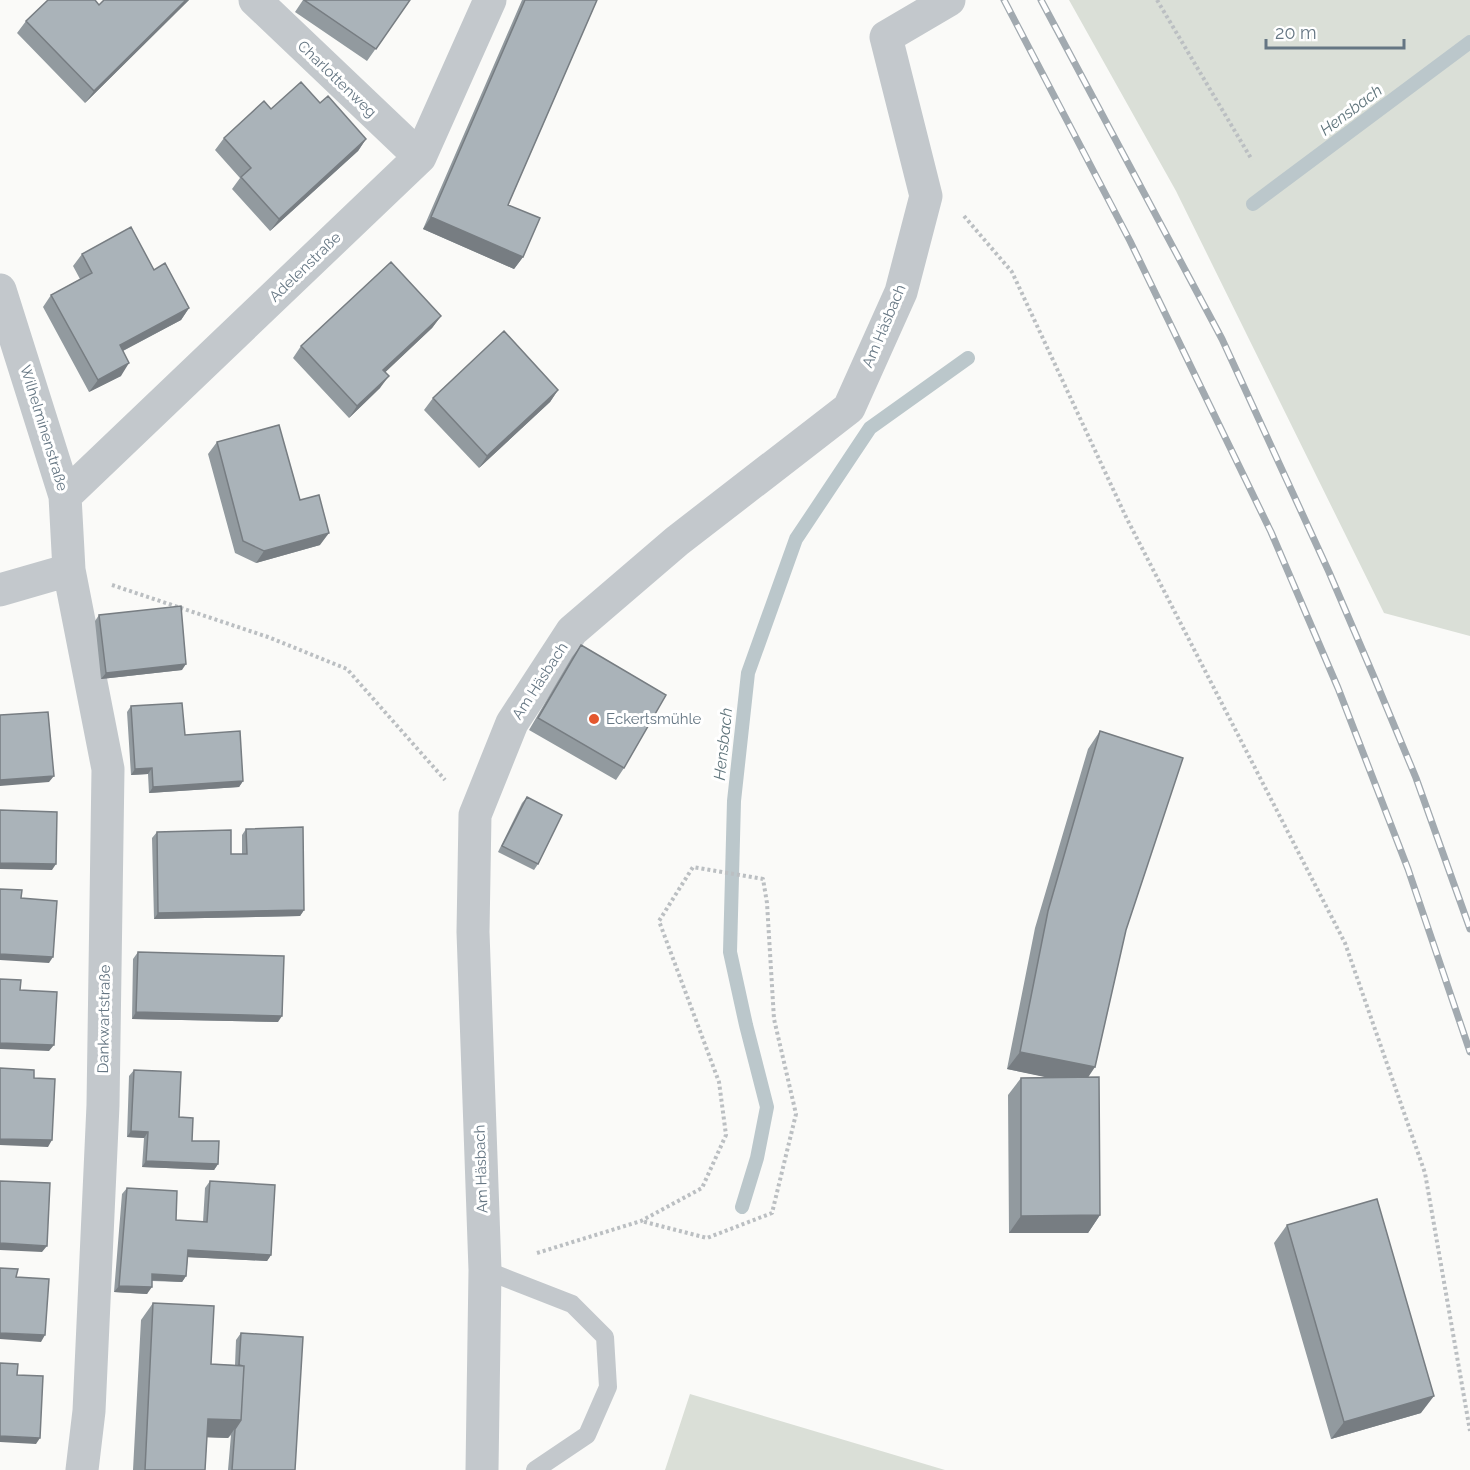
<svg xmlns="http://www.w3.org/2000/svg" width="1470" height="1470" font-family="Raleway,sans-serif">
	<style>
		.green { fill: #dadfd7 }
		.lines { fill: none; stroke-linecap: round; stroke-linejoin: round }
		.stream { stroke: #bbc7cb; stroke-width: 14 }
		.path { stroke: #bbbfc2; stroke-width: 4; stroke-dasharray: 3 3; stroke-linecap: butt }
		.service { stroke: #c3c8cc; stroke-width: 18 }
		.minor { stroke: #c3c8cc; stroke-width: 33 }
		.rail-casing { stroke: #a2aab0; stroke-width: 7 }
		.rail { stroke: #fff; stroke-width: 4.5; stroke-dasharray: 14; stroke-linecap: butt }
		.wall { fill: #929a9f }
		.shaded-wall { fill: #777d82 }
		.building { fill: #aab3b9; stroke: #777d82; stroke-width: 1.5 }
		.poi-dot { fill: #e4572e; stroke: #fff; stroke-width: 2 }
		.labels { text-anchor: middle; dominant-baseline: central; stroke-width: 6; stroke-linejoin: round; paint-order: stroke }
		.street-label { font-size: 15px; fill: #657683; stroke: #fff }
		.poi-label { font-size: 15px; fill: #657683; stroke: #fff; text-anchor: start }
		.water-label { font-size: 16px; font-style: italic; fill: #60757c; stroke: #fff }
	</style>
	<rect width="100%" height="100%" fill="#fafaf8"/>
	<path class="green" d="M1069,0H1470V636L1384,613L1176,191Z
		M690,1394L945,1470H665Z"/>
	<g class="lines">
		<path class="stream" d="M1253,204L1470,42
			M742,1207L757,1158L767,1107L746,1025L730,952L734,801L748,673L796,539L870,428L968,358"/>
		<path class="path" d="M1157,0L1252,160
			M964,216L1012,272L1126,517L1345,943L1425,1173L1470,1431
			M112,585L268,637L347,669L445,780
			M537,1253L641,1221L702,1188L726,1135L719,1082L659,921L693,867L763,879L767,903L774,1019L796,1114L772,1213L707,1238L641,1221"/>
		<path class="service" d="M485,1270L572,1304L605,1337L608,1387L587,1435L535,1470"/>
		<path class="minor" d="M255,0L420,157
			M0,290L65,496L69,570L108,769L103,1105L89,1411L82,1470
			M65,496L420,157L490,0
			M0,590L69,570
			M482,1470L485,1270L473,932L475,815L512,723L572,631L677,541L849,408L901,292L926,196L886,37L949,0"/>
		<defs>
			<path id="rail" d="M1004,0L1130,241L1271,532L1338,688L1408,869L1470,1052
				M1041,0L1222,339L1329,572L1374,677L1416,778L1470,929"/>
		</defs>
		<use href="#rail" class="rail-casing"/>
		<use href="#rail" class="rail"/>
	</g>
	<path class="wall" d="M104,0H189L85,103L17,33L26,21L99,5Z
		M303,0H410L367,61L295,12Z
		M522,0H597L508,205L523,257L514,269L423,229Z
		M320,103L366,139L358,151L270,231L232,189L240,178L215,150L224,138L271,109Z
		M82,254L154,270L189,308L181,320L123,351L121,376L89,392L43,307L51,295L80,279L73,266Z
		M441,316L432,328L385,372L380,388L349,418L293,358L301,346Z
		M558,390L550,402L479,468L424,410L433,398Z
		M217,442L300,500L320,545L256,563L235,553L208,454Z
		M99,615L182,670L101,679L95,621Z
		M581,645L624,768L616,780L529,730L572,657Z
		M131,706L185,735L243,781L239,787L149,793L148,774L131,775L127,712Z
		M1100,731L1126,930L1088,1077L1100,1215L1088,1233H1009L1008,1095L1021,1078L1047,1077L1007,1069L1035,928L1088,749Z
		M527,797L538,864L534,870L498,852L522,803Z
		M246,829L304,910L300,916L154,919L152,838L157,832L231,854H242V835Z
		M138,952L278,1022L132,1019L133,959Z
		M134,1070L179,1117L192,1141L218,1164L214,1170L142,1167L144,1138L127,1137L129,1076Z
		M210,1181L271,1255L267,1261L188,1257L186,1276L182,1282L152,1281L147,1294L114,1292L122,1194L127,1188L176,1220L203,1222L205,1188Z
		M1287,1225L1421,1413L1331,1439L1274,1243Z
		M153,1303L211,1364L235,1365L236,1340L241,1333L295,1470H228L231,1435L228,1438L207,1437L205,1470H133L141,1320Z"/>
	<path class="shaded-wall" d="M186,0H189L85,103L94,91Z
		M366,139L358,151L270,231L279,219Z
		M431,217L523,257L514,269L423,229Z
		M189,308L181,320L111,357L120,345Z
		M441,316L432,328L375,382L383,370Z
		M129,363L121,376L89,392L98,380Z
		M389,376L380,388L349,418L357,406Z
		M558,390L550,402L479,468L487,456Z
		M329,533L320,545L256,563L264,551Z
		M186,664L182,670L101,679L106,673Z
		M152,768L148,774L131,775L135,769Z
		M54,776L49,782L0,786V780Z
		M243,781L239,787L149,793L153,787Z
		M0,863L56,864L52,870L0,869Z
		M304,910L300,916L154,919L158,913Z
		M0,954L53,957L49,963L0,960Z
		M136,1012L282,1016L278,1022L132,1019Z
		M0,1043L54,1045L49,1051L0,1049Z
		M1020,1052L1095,1067L1083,1085L1007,1069Z
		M131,1131L148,1132L144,1138L127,1137Z
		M0,1139L52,1140L48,1147L0,1145Z
		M146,1161L218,1164L214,1170L142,1167Z
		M1100,1215L1088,1233H1009L1021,1216Z
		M0,1243L47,1246L42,1252L0,1250Z
		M188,1250L271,1255L267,1261L184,1257Z
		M152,1274L186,1276L182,1282L148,1280Z
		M119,1286L152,1287L147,1294L114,1292Z
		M0,1333L45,1335L41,1342L0,1339Z
		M1434,1396L1421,1413L1331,1439L1344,1422Z
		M208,1419L241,1420L228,1438L196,1437Z
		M0,1436L40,1438L36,1444L0,1442Z"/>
	<path class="building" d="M48,0H95L99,5L104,0H186L94,91L26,21Z
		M304,0H410L376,49Z
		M525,0H597L508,205L540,218L523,257L431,217Z
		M301,82L320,103L328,96L366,139L279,219L241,177L251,168L224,138L264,101L271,109Z
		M131,227L154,270L165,263L189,308L120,345L129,363L98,380L51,295L92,273L82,254Z
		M391,262L441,316L383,370L389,376L357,406L301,346Z
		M504,331L558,390L487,456L433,398Z
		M279,425L300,500L319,495L329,533L264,551L243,541L217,442Z
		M181,606L186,664L106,673L99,615Z
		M581,645L666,695L624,768L538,718Z
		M182,703L185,735L240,731L243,781L153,787L152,768L135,769L131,706Z
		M48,712L54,776L0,780V715Z
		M1100,731L1183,758L1126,930L1095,1067L1020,1052L1048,911Z
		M527,797L562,815L538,864L502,846Z
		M0,810L57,812L56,864L0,863Z
		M303,827L304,910L158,913L157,832L231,830V854H247L246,829Z
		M0,889L22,890L21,898L57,901L53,957L0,954Z
		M138,952L284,956L282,1016L136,1012Z
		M0,979L21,980L20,990L57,992L54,1045L0,1043Z
		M0,1068L34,1070V1078L55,1079L52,1140L0,1139Z
		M134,1070L181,1072L179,1117L193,1118L192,1141H219L218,1164L146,1161L148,1132L131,1131Z
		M1099,1077L1100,1215L1021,1216V1078Z
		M0,1181L50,1183L47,1246L0,1243Z
		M210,1181L275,1185L271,1255L188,1250L186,1276L152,1274V1287L119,1286L127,1188L177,1191L176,1220L207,1222Z
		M1377,1199L1434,1396L1344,1422L1287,1225Z
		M0,1268L18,1269L16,1277L49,1279L45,1335L0,1333Z
		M153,1303L214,1306L211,1364L244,1366L241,1420L208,1419L205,1470H145Z
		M241,1333L303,1337L295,1470H232L235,1429L241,1420L244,1366L239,1365Z
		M0,1363L18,1364L17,1375L43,1376L40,1438L0,1436Z"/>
	<circle class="poi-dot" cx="594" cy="719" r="6"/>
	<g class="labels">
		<g class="street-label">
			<text transform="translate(337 79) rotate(44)">Charlottenweg</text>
			<text transform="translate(305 267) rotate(-44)">Adelenstraße</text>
			<text transform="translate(884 326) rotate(-67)">Am Häsbach</text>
			<text transform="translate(44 428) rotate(73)">Wilhelminenstraße</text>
			<text transform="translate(540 681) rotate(-57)">Am Häsbach</text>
			<text transform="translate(104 1019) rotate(-89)">Dankwartstraße</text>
			<text transform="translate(481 1169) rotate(-92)">Am Häsbach</text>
		</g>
		<g class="poi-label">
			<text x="606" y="719">Eckertsmühle</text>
		</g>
		<g class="water-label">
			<text transform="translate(1351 110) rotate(-37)">Hensbach</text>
			<text transform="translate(723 744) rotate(-84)">Hensbach</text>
		</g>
	</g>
	<path d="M1266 39v9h138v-9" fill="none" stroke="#657683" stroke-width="3"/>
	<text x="1275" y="39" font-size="18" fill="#657683" stroke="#ffffff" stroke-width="4.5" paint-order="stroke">20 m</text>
</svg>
